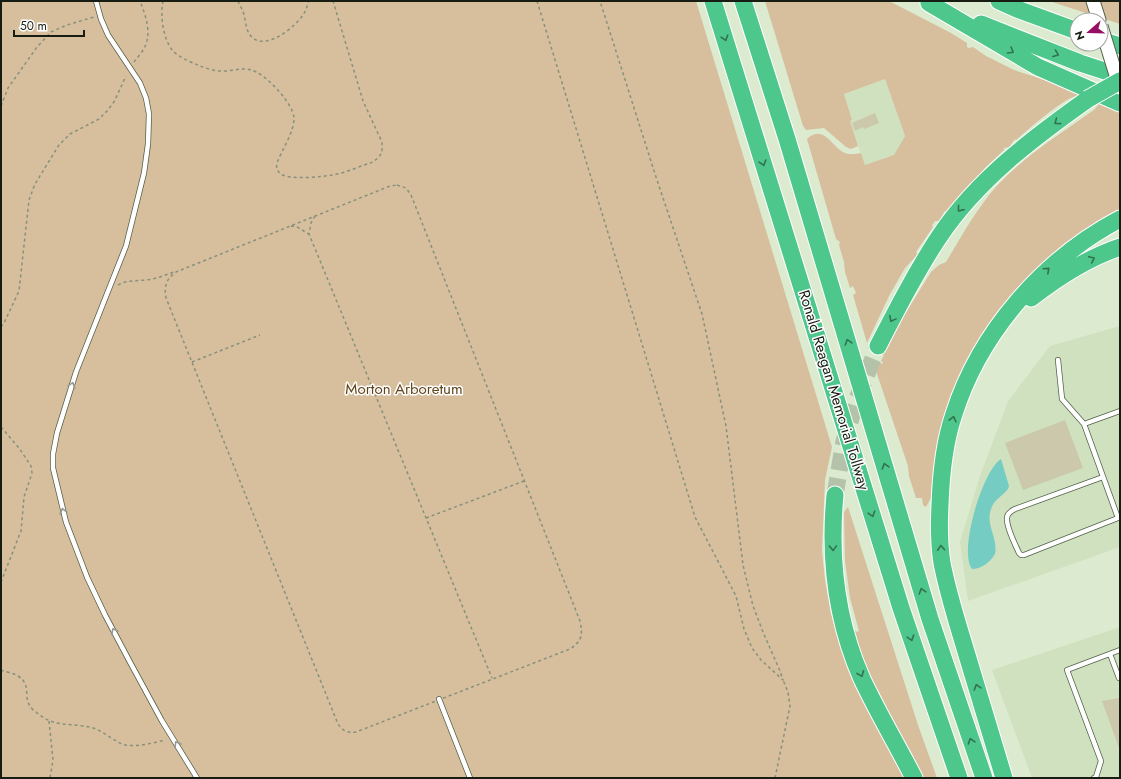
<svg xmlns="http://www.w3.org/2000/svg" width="1121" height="779" font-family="Jost,sans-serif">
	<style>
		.built { fill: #cfe1bf }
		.green { fill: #d7be9d }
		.water { fill: #75ccc3 }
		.building { fill: #cbc8ab }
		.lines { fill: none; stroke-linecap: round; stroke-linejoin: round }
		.highway-tunnel { stroke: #b5c2aa; stroke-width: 17; stroke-dasharray: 17 8; stroke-linecap: butt }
		.lane-casing { stroke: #546049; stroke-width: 6 }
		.secondary-casing { stroke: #546049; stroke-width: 15 }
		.highway-casing { stroke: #fff; stroke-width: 19 }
		.path { stroke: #86917d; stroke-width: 1.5; stroke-dasharray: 3 3; stroke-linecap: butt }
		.lane { stroke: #fff; stroke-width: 4.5 }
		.secondary { stroke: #fff; stroke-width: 13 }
		.highway { stroke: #4dc78c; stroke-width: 17 }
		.secondary-bridge-casing { stroke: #546049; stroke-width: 15; stroke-linecap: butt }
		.highway-bridge-casing { stroke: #fff; stroke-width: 19; stroke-linecap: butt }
		.secondary-bridge { stroke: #fff; stroke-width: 13 }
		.highway-bridge { stroke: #4dc78c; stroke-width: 17 }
		.oneway { stroke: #327250 }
		.oneway2 { stroke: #979995 }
		.labels { text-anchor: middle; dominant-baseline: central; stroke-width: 3; stroke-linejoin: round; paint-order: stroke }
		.park-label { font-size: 15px; fill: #60441a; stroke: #fff }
		.street-label { font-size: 15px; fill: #181d13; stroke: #fff }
	</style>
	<rect width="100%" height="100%" fill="#dcebd0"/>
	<path class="built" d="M885,79L905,136L894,155L865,165L849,121L852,120L844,94Z
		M1120,326V547L968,601L960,542L980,476L1008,401L1050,346Z
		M1120,627V778H1032L992,670Z"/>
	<path class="green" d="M1,1H696L832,447L825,480L822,551L825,580L831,614L844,656L908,778H1Z
		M765,1H889L951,33L967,43V47L969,48L973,47L986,56L1014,70L1051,82L1120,109V211L1102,219L989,332L932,496L926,507L923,505L922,498H916L909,476L908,466L876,371L880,363L882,364L883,362L881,361L900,322L931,272L939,265L946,262C961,237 976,210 995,188C1023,157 1060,134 1094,110L1099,104L1098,103C1093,100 1084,94 1077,96C1063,98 1029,129 1016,140L1015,139L1009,147L1004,148V150L986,167L948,210L944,212L940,221H935L932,225L933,227L916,252L918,254L905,268L889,296L867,343L853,295L856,293L853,286L850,288L845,272L844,262L839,245L840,242L836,239L807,139C824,123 832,148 845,153C850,155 856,154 861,153L865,165L894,155L905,136L885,79L844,94L852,120L850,121L858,146L851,149L846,147L824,128L806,130L803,126Z
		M1051,1H1120V24L1052,2Z
		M848,507L918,725L937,778H924L910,750L885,710L850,633L855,630L856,632L859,631L850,598L845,561L844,512Z"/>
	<path class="water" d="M1001,459L1009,486C1007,495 993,497 990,513C987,527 998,539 995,554C990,562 982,569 972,569C958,551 983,470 1001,459Z"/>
	<path class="building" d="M875,113L879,123L864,129L863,127L855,131L852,123Z
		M1065,420L1083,468L1023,490L1005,443Z
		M1120,698V748H1119L1102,701Z"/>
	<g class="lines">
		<path class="highway-tunnel" d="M835,495L844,441L857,399L878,346"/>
		<defs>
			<path id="lane" d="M96,1L101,19L108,35L140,83L146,98L149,114L148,144L144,173L126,246L76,372L57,433L53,454V468L66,522L87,577L105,615L131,664L162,721L197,778
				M1058,360L1062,399L1084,424L1118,518L1120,517
				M1084,424L1120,411
				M1103,477L1015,509C1011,511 1007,514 1007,518C1006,527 1015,544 1019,553L1021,555H1024L1118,518
				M1110,654L1119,678
				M439,699L470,778
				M1094,778L1096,777L1101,761L1067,670L1120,650"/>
			<path id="secondary" d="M1093,1L1099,20"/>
			<path id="highway" d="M713,1L901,608L959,778
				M743,1L787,139L930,619L984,778
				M999,1L1017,9L1077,31
				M929,3L1038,67L1120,103
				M981,24L1080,63L1120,76
				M1101,40L1120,46
				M1031,298C1058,277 1087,258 1120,247
				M878,346C897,309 916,272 939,237C977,180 1033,138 1088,99
				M835,495C829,558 836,620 862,679C878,713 897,745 914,778
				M1004,778C992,737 979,696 967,655C958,625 948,594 942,563C939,544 939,524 940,505C941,475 944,443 954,414C980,332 1044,259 1120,219"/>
		</defs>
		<use href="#lane" class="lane-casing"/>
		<use href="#secondary" class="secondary-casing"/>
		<use href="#highway" class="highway-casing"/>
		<path class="path" d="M163,1C160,16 163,39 173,51C180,58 191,62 200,66C206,68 213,71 220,71C230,72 241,67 251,70C265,73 293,103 294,118C294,133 282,149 277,163C276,168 277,171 281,174C289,180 322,177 332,175C346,173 360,166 373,162L379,157L382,152V142L363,101L333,1
			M238,1C240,6 243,10 244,15C246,22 246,33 253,38C267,50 295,27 303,15C306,11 307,6 309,1
			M537,1L695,517L736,596L744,629L752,648L761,660L783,680L780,671L763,632L753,606L743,565L726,426L702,314L656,177L600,1
			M134,62C138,57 144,50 146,44C151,30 145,14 140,1
			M1,106L8,88L37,47L51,32L67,25L94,17
			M397,185L406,188L411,195L580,621C583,635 582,641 570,649L356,732C347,733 343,731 338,724L166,298C164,286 166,279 176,272L390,186Z
			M315,216L311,223L309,234L492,678
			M291,226L297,227L309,234
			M118,285C127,280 136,281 146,280C156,279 165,275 174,272
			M1,327L5,321L19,291L29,200L35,184L59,145L70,134L99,119L107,111L114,102L126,76
			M192,362L260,335
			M1,427L19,448L31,466L32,473L24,497L21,531L1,582
			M426,518L524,481
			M1,670C6,672 13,673 18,676C32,685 23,696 30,706C31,708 34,711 36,712C55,729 72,722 93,728C104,731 117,744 126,745C137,747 154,743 165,740
			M49,721L53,760L50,778
			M775,778L790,706L788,692L783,680"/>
		<use href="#lane" class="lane"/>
		<use href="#secondary" class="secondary"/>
		<use href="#highway" class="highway"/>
		<defs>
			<path id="secondary-bridge" d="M1101,26L1120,88"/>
			<path id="highway-bridge" d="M1088,99L1120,81"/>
		</defs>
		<use href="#secondary-bridge" class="secondary-bridge-casing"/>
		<use href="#highway-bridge" class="highway-bridge-casing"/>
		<use href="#secondary-bridge" class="secondary-bridge"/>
		<use href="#highway-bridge" class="highway-bridge"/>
	</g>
	<defs><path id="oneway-chevron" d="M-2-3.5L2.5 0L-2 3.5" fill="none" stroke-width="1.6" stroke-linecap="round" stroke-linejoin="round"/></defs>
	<g class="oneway">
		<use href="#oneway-chevron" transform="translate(725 38) rotate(73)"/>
		<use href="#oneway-chevron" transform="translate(1011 51) rotate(31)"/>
		<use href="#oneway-chevron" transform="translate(1056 54) rotate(21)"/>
		<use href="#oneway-chevron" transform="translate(1057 122) rotate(143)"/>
		<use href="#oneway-chevron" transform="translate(763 163) rotate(73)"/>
		<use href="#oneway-chevron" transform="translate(960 209) rotate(129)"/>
		<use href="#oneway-chevron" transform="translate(1092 259) rotate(-25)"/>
		<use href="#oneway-chevron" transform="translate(1047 270) rotate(-42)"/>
		<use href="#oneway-chevron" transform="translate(892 319) rotate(118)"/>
		<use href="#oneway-chevron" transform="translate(848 342) rotate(-107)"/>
		<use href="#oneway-chevron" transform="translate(953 419) rotate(-76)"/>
		<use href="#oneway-chevron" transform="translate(885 466) rotate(-107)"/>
		<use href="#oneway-chevron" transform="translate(872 514) rotate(73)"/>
		<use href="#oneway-chevron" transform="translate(833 548) rotate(88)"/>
		<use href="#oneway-chevron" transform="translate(941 548) rotate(-94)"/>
		<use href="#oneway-chevron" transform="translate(922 591) rotate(-107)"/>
		<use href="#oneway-chevron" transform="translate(911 638) rotate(72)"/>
		<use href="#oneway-chevron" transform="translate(861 674) rotate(68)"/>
		<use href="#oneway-chevron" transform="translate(977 687) rotate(-107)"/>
		<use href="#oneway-chevron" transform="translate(971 741) rotate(-108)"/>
	</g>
	<g class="oneway2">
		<use href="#oneway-chevron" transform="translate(72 385) rotate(-72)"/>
		<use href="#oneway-chevron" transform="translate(63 511) rotate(-105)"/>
		<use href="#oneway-chevron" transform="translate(114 631) rotate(-118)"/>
		<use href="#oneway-chevron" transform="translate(177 744) rotate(-121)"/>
	</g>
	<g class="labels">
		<g class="park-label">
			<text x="404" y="389">Morton Arboretum</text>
		</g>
		<g class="street-label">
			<text transform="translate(834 390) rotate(73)">Ronald Reagan Memorial Tollway</text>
		</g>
	</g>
	<rect width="1121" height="779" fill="none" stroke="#181d13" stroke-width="4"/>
	<g transform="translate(1089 32) rotate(250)"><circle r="19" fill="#ffffff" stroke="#a3a5a1"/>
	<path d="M0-3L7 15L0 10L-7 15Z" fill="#960f65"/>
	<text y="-6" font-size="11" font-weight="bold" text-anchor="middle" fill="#181d13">N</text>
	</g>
	<path d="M14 30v6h70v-6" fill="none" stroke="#181d13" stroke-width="2"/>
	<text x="20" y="30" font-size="12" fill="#181d13" stroke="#ffffff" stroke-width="3" paint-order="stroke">50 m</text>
</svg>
